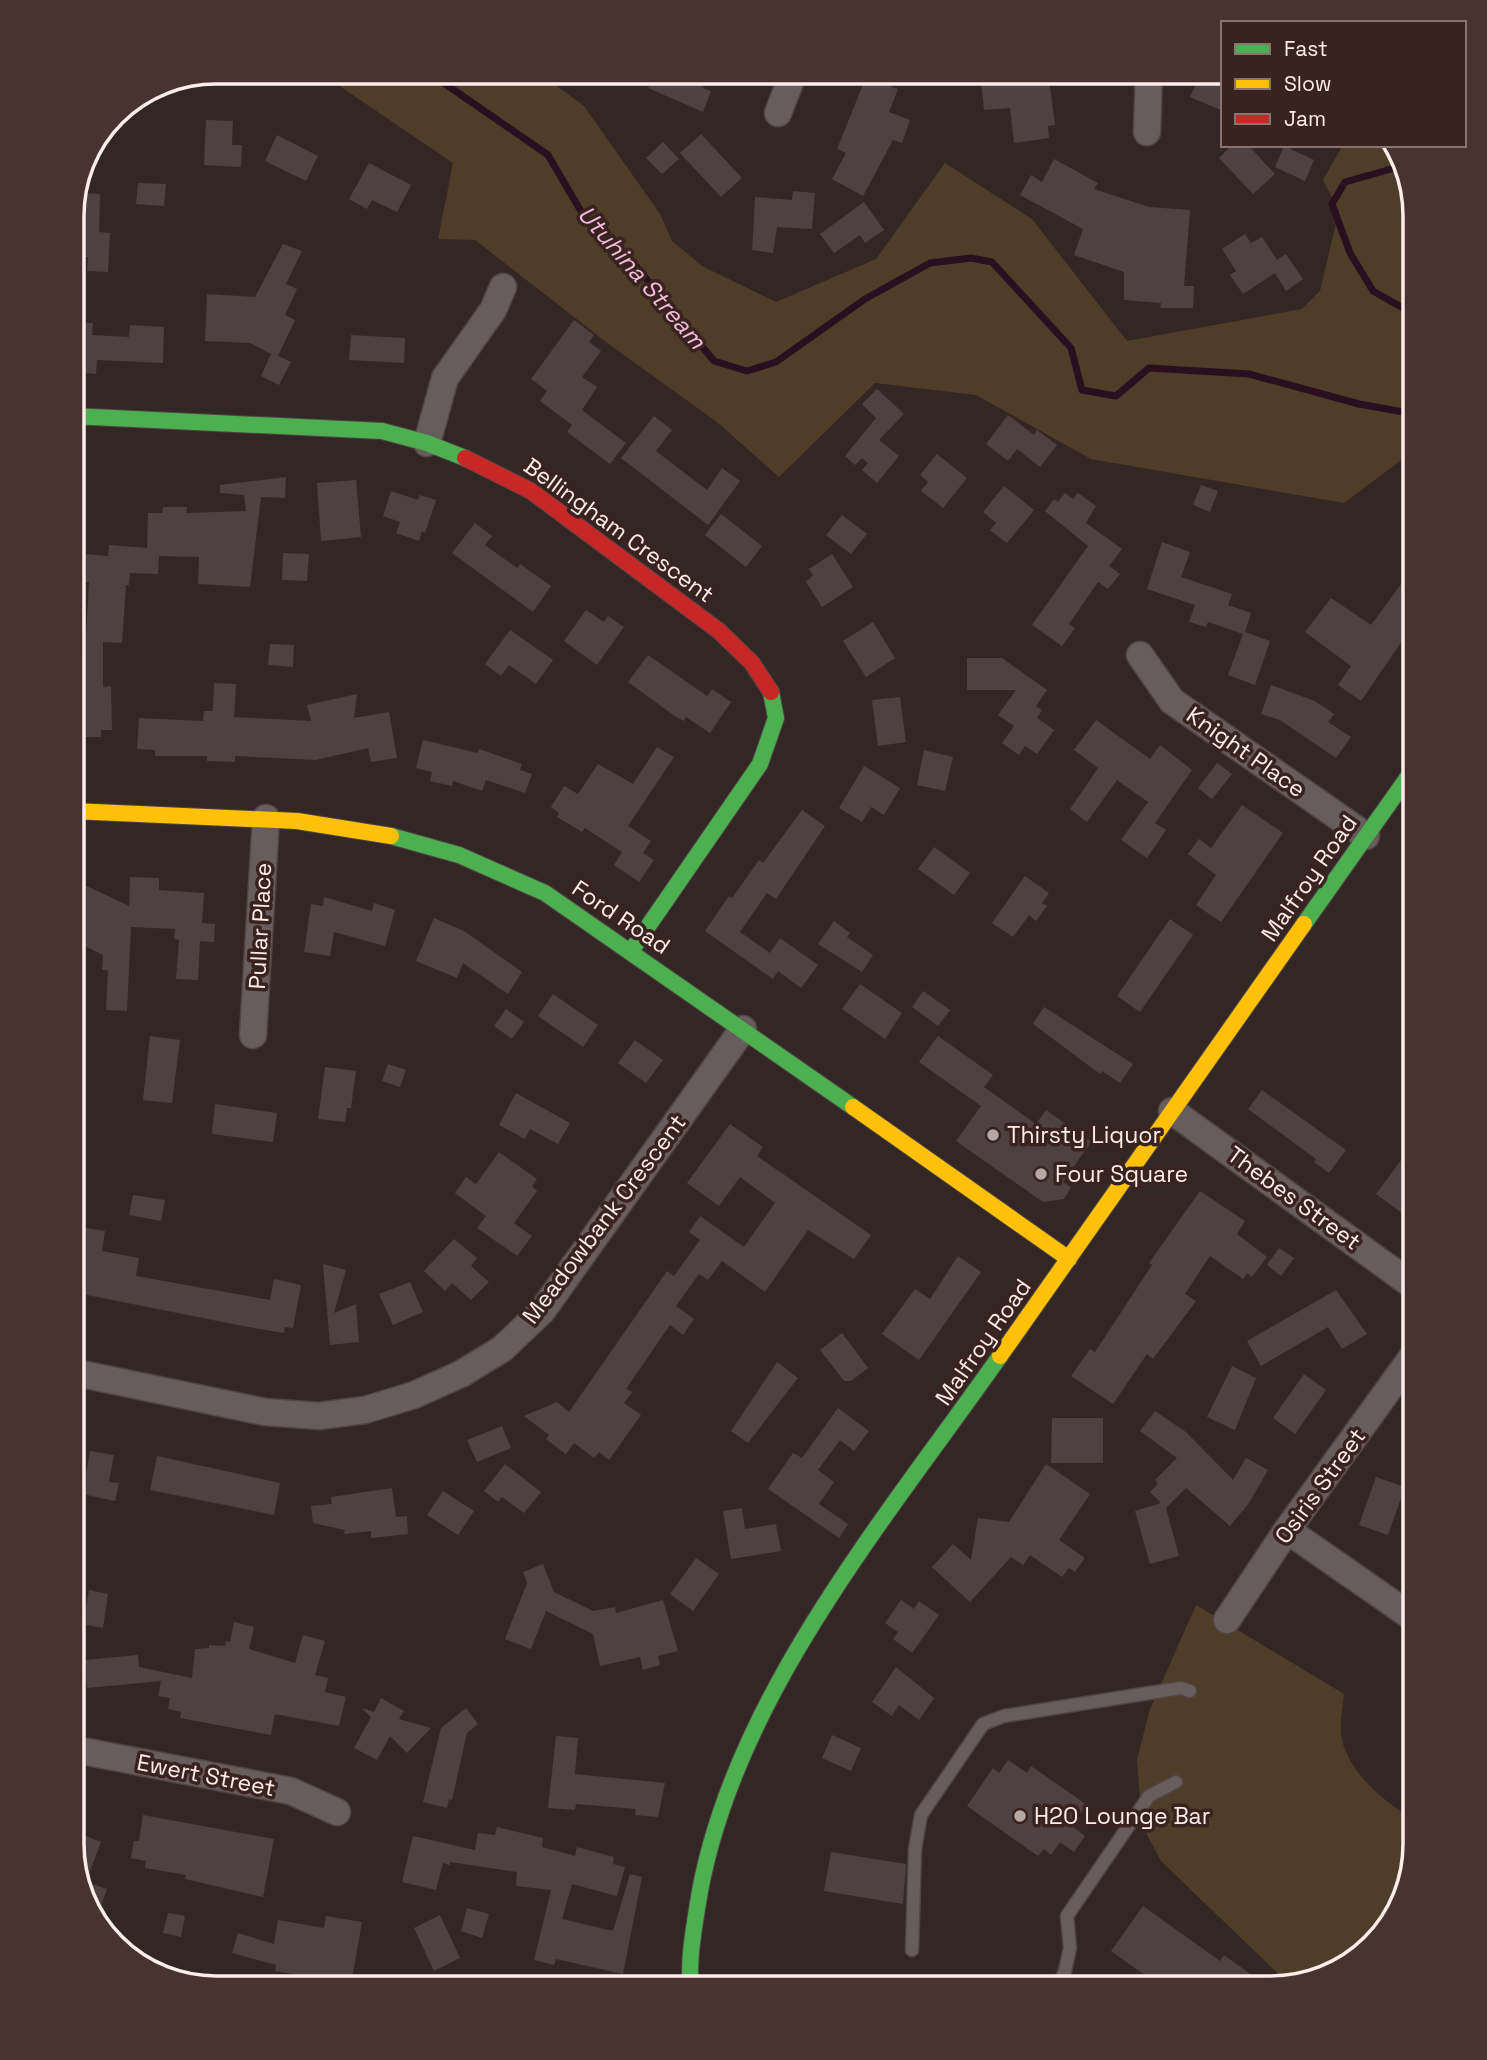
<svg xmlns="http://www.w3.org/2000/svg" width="1487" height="2060" font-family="'Space Grotesk',sans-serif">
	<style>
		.green { fill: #4e3d29 }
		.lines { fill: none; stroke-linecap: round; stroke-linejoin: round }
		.stream { stroke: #2a0f20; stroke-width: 7 }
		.building { fill: #4e4142 }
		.lane-casing { stroke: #504544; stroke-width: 15 }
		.street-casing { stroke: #504544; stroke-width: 29 }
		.fast-casing { stroke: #504544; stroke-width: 18 }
		.slow-casing { stroke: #504544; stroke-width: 18 }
		.jam-casing { stroke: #504544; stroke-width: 18 }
		.lane { stroke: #675d5c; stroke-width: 12 }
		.street { stroke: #675d5c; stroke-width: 26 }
		.fast { stroke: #4caf50; stroke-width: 16 }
		.slow { stroke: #ffc107; stroke-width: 16 }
		.jam { stroke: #c62828; stroke-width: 16 }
		.poi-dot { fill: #b6a8a5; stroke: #392320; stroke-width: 2.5 }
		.labels { text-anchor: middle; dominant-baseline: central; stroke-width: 7; stroke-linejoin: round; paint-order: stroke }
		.street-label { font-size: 23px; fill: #fcedea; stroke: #392320 }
		.poi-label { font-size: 23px; fill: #fcedea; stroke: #392320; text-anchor: start }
		.water-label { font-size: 24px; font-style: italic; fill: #f6bade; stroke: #392320 }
		.rim { fill: none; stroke: #fcedea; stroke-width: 3.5 }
	</style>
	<rect width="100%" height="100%" fill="#332726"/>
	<path class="green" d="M319,72H538L584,106L660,214L672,241L702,266L776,302L876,259L945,163L1032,219L1127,341L1302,309L1320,291L1339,211L1323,180L1343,145H1396L1415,216V463L1404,458L1344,503L1091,459L976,395L875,383L779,477L717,422L610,345L475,240L438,239L453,163Z
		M1196,1605L1344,1694C1343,1706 1340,1721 1341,1733C1345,1771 1385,1803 1415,1820V1845L1396,1916L1344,1969L1289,1984L1161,1861L1142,1825L1137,1760L1150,1709Z"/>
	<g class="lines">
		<path class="stream" d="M428,72L548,155L585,218L634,264L714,361L747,371L776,362L865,299L930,263L971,258L992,262L1071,348L1082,390L1116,396L1149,368L1249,374L1359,404L1415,414
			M1402,166L1345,182L1332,204L1350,253L1373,291L1415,315"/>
	</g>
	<path class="building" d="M655,72H709L703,88L711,91L703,112L648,88Z
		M980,72H1048L1055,125L1048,126L1049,138L1014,143L1010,108L984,110Z
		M1201,72L1223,81V111L1190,97Z
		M866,77L898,89L889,112L910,120L902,143L893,140L863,196L832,179L846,153L837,149Z
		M206,120L233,121L232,145H242L241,167L204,165Z
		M701,134L742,178L721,197L680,153Z
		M277,135L318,156L306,181L265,161Z
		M663,142L679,159L662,174L646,158Z
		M1232,145H1248L1275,174L1253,194L1219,158Z
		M1284,146L1314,160L1305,181L1275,167Z
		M1054,159L1098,183L1094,189L1149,207L1190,210L1184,286H1194L1193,308H1160L1161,303L1124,300V272L1074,255L1083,229L1020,195L1031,175L1042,182Z
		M369,163L411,185L397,212L372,200L367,209L349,199Z
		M138,183L166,184L164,206L136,204Z
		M793,191L815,193L812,229L777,227L773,253L752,250L755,197L792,200Z
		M80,193L100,194L99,232L110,233L108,272L87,271L88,257L72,256V231H78Z
		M864,202L884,230L865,243L860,235L834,253L820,234Z
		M1245,234L1251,243L1262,237L1277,260L1286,254L1303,279L1286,291L1275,273L1243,294L1230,275L1236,271L1222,249Z
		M283,244L302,251L286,284L297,289L285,315L295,320L278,356L291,362L279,385L261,376L271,354L250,343L205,341L207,294L255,297Z
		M574,320L594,335L589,342L601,351L582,377L597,387L582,410L626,443L610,464L567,432L572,425L540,401L547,391L531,379Z
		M72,322L93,323L92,335L129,337L130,325L164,327L163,363L97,360L96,374L72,372Z
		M351,335L405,338L404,363L349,360Z
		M877,389L904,414L879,440L899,456L877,483L862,470L868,463L862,458L855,465L845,456L876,418L862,404Z
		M1008,415L1034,435L1037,430L1057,445L1040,467L1017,449L1008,461L986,444Z
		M654,416L672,430L656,451L707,490L722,468L740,481L708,525L621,458Z
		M937,454L967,478L943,508L921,491L928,482L920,475Z
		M286,477L285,498L261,497L250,587L198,584L199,557L159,556L158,574L130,573L129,585H126L122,643L103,642V687L111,686L112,730H101V737H78L77,655H85L89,582H80L83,554L108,556L109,545L147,548L148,513H162L163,507H187L186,513L246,511L244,495L220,493V485Z
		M356,480L361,537L321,541L317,483Z
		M1201,485L1218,491L1210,512L1193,505Z
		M1004,486L1034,510L1007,543L990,530L996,523L983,512Z
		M391,491L418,500L420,495L436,500L425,533L422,531L419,541L396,533L400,522L383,516Z
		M1065,493L1073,499L1078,493L1096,506L1086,523L1122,549L1109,566L1120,574L1108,589L1098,582L1069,624L1075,628L1062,646L1032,625L1088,546L1045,511L1054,499L1058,502Z
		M721,514L762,546L746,567L705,535Z
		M842,515L867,534L851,554L826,535Z
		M475,523L492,536L485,545L517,568L520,564L551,586L533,612L452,553Z
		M1162,542L1190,552L1181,577L1232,594L1228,605L1251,613L1245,632L1270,641L1255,685L1228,675L1243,634L1208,622L1206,627L1189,622L1195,605L1147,589Z
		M283,553L309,554L307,581L282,580Z
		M832,554L853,587L822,607L806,582L813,575L809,569Z
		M1415,565V622L1361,701L1338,685L1351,666L1305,632L1331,598L1371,625Z
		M586,610L604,622L608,616L624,627L597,665L564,641Z
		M873,622L895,658L866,677L843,641Z
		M510,630L553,660L536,684L509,665L501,676L485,664Z
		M270,644L294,645L293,667L268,665Z
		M648,655L707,696L712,689L731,702L710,733L686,717L684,721L676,717L628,682Z
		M967,658H1002L1047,690L1036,706L1042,710L1037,718L1054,730L1037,754L1025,746L1019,755L1002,743L1014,726L998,715L1016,690H967Z
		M214,683L236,684L234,717L311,721L307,705L357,694L354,718L389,712L397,758L371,762L368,748L316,760L235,756V762L207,761V756H155V750L137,749L139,718L203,721L204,711H213Z
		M1271,685L1315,701L1334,714L1328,722L1351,737L1336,758L1280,720L1261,714Z
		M900,697L906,742L878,746L872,700Z
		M1096,720L1150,759L1160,745L1192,770L1155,823L1166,830L1147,858L1121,840L1148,802L1117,780L1087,822L1070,809L1098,768L1074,750Z
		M423,740L478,753L479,749L522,764L520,770L532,774L525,793L486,780L482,791L453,781L452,786L430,781L432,772L416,768Z
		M657,747L674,757L628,826L651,841L643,853L654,860L639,882L614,865L622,852L585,828L582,832L557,817L559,813L551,807L564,786L578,794L598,764L633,784Z
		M924,750L953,757L945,791L917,785Z
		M1217,763L1232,774L1212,799L1198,788Z
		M864,766L900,788L884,815L871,807L862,822L839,808Z
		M1242,805L1283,833L1221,922L1196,905L1216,875L1188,854L1199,839L1211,848Z
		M802,810L825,826L776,899L767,893L740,932L770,953L780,938L818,965L801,988L778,971L773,979L705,931L729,896L732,898L759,860L763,863Z
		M934,847L970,873L954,895L918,869Z
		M1025,876L1049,893L1042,903L1047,906L1036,921L1029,915L1013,937L992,923Z
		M130,877L159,878V890L204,893L202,923L215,924L214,942L200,941L198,980L176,979L179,940L174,939L175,929L131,927L127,1011L106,1010L108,970H102L103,955L72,940V879L129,906Z
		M324,897L372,911L374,903L395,910L385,946L334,932L330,956L304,952L311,904L323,906Z
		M434,918L464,931L522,972L508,994L463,963L457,978L416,961Z
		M1170,919L1193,935L1140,1012L1117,996Z
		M834,921L850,933L847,937L873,955L862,972L818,944Z
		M860,984L902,1013L885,1039L842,1009Z
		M923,991L950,1010L938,1026L912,1007Z
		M553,994L598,1025L583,1047L538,1016Z
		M1044,1007L1133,1064L1120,1083L1102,1071L1100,1074L1033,1024Z
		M506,1009L524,1022L512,1039L494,1026Z
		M150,1036L180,1040L172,1103L143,1100Z
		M938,1036L993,1075L984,1087L1036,1124L1046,1110L1091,1142L1063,1182L1071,1187L1064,1199L1043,1202L956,1141L981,1106L919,1062Z
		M635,1040L663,1060L646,1083L618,1063Z
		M388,1064L406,1070L400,1087L382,1081Z
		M325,1067L356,1071L351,1108H347L345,1122L318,1119Z
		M1262,1090L1346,1150L1329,1173L1314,1162L1316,1159L1248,1109Z
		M516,1093L570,1123L558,1144L530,1129L525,1139L499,1125Z
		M215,1104L277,1113L273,1142L212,1134Z
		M730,1124L763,1147L757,1156L871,1235L854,1259L808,1230L765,1292L722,1261L708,1280L699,1274L676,1306L694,1319L683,1335L670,1325L626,1389L632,1392L624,1403L641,1415L609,1460L599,1452L594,1458L574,1443L566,1454L546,1439L549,1435L524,1416L557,1402L569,1412L667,1271L674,1276L700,1240L689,1232L700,1216L744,1247L775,1203L740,1177L719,1206L687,1183Z
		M1415,1141V1195L1402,1213L1376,1194Z
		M499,1152L537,1179L532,1186L537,1191L514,1223L532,1236L517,1256L477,1228L486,1216L455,1193L466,1177L476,1184Z
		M1200,1191L1245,1221L1237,1234L1267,1257L1252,1277L1247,1273L1243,1279L1210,1256L1185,1294L1196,1301L1153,1359L1147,1354L1113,1404L1071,1376L1090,1349L1095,1352L1152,1265L1149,1263Z
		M133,1195L165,1200L161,1221L129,1215Z
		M79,1227L105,1231L102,1251L139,1258L136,1276L270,1300L274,1279L301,1285L293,1328L285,1327L284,1333L243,1326L72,1292V1266Z
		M454,1239L477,1258L471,1266L489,1282L471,1300L452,1283L445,1291L424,1271Z
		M1279,1248L1294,1258L1281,1276L1267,1265Z
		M958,1256L981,1272L919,1360L882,1334L915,1289L930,1299Z
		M323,1264L346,1270L334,1313L356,1304L359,1342L330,1345Z
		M410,1282L423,1312L393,1325L379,1294Z
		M1336,1290L1367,1334L1342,1349L1328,1327L1261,1366L1247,1341Z
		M842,1333L868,1368L851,1381H844L820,1350Z
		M777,1362L798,1378L748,1443L731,1431Z
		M1232,1366L1256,1378L1235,1430L1207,1417Z
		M1304,1374L1326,1390L1295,1434L1273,1418Z
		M838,1408L869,1431L854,1451L840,1440L818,1470L834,1482L819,1504L848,1524L839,1538L768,1489L793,1453L802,1458Z
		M1155,1411L1186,1432L1233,1480L1246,1458L1268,1470L1249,1503L1230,1526L1186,1488L1166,1508L1179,1556L1150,1564L1135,1511L1161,1503L1150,1492L1158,1484L1155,1480L1177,1458L1140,1431Z
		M1052,1418H1103V1463H1051Z
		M502,1426L511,1448L477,1462L467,1440Z
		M90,1451L114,1455L109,1482L119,1483L115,1501L82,1494Z
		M157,1456L280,1483L274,1515L150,1490Z
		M505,1464L541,1492L524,1513L502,1497L498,1502L484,1491Z
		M1046,1464L1090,1494L1059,1540L1085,1558L1075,1572L1069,1568L1062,1577L1030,1555L1023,1565L1011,1557L970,1602L932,1567L953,1544L971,1560L978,1518L1009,1522Z
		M1376,1477L1405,1487L1388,1535L1359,1525Z
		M392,1488L396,1517L407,1516L408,1534L371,1538V1531L344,1534L345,1530L313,1523L311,1506L332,1504L331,1497Z
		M443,1491L474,1511L458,1535L427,1515Z
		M742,1508L745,1529L776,1524L781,1551L731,1559L723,1511Z
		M696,1558L719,1574L693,1611L670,1594Z
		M543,1564L554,1592L593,1611L615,1607L616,1613L663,1600L678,1651L658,1656L660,1665L643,1670L640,1657L600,1666L593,1634L546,1611L531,1649L505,1639L527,1583L523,1572Z
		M89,1590L108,1594L103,1628L83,1624Z
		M901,1600L914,1609L919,1601L939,1615L912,1653L893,1639L898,1632L885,1623Z
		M234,1622L254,1627L249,1649L295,1663L303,1635L325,1641L315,1675L328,1678L325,1692L346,1697L339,1726L275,1714L271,1735L180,1718L181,1712L168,1709L170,1698L158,1696L161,1681L87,1688L84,1660L138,1655L139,1667L192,1678L195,1649L209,1648V1645L225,1646L226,1641L230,1642Z
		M896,1667L934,1698L919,1720L899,1705L892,1716L872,1702Z
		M381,1698L404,1711L399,1719L431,1728L407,1753L390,1736L377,1760L354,1748L371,1717L362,1708L374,1712Z
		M466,1708L478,1724L467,1733L452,1800L449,1799L447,1808L423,1802L441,1728Z
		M832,1735L861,1748L851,1771L822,1758Z
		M556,1736L578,1738L575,1774L665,1783L658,1817L635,1815L636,1809L576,1804L575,1810L548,1808Z
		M1008,1760L1027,1773L1031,1766L1087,1805L1072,1826L1085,1836L1074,1852L1060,1842L1051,1855L1044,1849L1038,1856L967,1806L993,1768L999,1773Z
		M143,1815L274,1839L263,1897L185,1879L186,1875L145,1868L146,1861L131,1858L134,1841H139Z
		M497,1827L543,1838L542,1847L575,1856L577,1847L614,1857L613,1864L625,1867L617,1896L572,1884L562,1919L613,1931L630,1874L642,1877L623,1974L556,1959L554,1965L534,1960L551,1890L516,1886L517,1872L450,1862V1865L443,1863L436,1890L402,1882L413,1836L475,1850L478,1833L495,1835Z
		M78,1833L101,1842L86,1882L107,1889L96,1921L91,1917L72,1847Z
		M831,1852L906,1864L903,1904L824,1891Z
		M1143,1906L1220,1961L1224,1955L1253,1976L1244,1988H1163L1111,1951Z
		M467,1908L489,1914L482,1938L461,1931Z
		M168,1913L185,1916L181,1937L163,1933Z
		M440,1915L460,1958L434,1971L414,1928Z
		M326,1916L362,1922L351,1984L275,1971L276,1965L232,1953L238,1933L274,1944L278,1920L324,1928Z"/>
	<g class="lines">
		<defs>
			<path id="lane" d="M912,1950L915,1849L921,1815L983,1724L1004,1716L1181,1688L1190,1691
				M1057,1988L1065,1971L1070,1948L1067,1916L1149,1796L1176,1782"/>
			<path id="street" d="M778,113L794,72
				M1147,132L1149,72
				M427,443L445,378L493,310L503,287
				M1140,655L1172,701L1366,836
				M253,1035L266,818
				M1172,1111L1415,1287
				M72,1372L265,1412L319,1416L365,1410L414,1395L461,1374L502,1349L542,1311L743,1029
				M1287,1530L1415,1619
				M1227,1620L1287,1530L1415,1353
				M72,1749L291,1791L337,1812"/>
			<path id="fast" d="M72,416L382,431L427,443L465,458
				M391,836L459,855L545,893L853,1107
				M1304,924L1415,767
				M631,951L760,764L776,718L771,692
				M691,1988C688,1962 693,1935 697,1909C727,1705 885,1520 1000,1356"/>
			<path id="slow" d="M72,811L297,821L391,836
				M853,1107L1069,1259
				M1000,1356L1304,924"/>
			<path id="jam" d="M465,458L531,491L719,631L752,663L771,692"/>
		</defs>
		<use href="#lane" class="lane-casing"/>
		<use href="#street" class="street-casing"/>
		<use href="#fast" class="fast-casing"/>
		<use href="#slow" class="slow-casing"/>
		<use href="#jam" class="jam-casing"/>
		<use href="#lane" class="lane"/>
		<use href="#street" class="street"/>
		<use href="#fast" class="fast"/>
		<use href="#slow" class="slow"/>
		<use href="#jam" class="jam"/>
	</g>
	<g class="poi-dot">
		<circle cx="993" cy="1135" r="7"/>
		<circle cx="1041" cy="1174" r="7"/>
		<circle cx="1020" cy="1816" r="7"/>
	</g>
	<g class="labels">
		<g class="street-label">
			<text transform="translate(619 530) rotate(36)">Bellingham Crescent</text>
			<text transform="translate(1246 752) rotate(35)">Knight Place</text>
			<text transform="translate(1309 878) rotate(-55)">Malfroy Road</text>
			<text transform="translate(621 917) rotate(34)">Ford Road</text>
			<text transform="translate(260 926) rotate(-87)">Pullar Place</text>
			<text transform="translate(1294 1198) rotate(36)">Thebes Street</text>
			<text transform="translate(604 1219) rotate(-53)">Meadowbank Crescent</text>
			<text transform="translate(983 1342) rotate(-55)">Malfroy Road</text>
			<text transform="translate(1320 1486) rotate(-54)">Osiris Street</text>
			<text transform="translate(206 1775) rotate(11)">Ewert Street</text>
		</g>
		<g class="poi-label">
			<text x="1007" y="1135">Thirsty Liquor</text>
			<text x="1055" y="1174">Four Square</text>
			<text x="1034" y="1816">H2O Lounge Bar</text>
		</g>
		<g class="water-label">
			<text transform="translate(642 277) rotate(49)">Utuhina Stream</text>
		</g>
	</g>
	<path d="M0 0H1487V2060H0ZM216 84H1271A132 132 0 0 1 1403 216V1844A132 132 0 0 1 1271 1976H216A132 132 0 0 1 84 1844V216A132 132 0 0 1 216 84Z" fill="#493330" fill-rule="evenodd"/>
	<path class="rim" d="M216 84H1271A132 132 0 0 1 1403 216V1844A132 132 0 0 1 1271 1976H216A132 132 0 0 1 84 1844V216A132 132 0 0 1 216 84Z"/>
	<rect x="1221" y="21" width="245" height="126" fill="#392320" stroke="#877471" stroke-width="2"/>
	<rect x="1235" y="44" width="35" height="10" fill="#4caf50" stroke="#877471" stroke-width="2"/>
	<text x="1284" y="56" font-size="21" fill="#fcedea">Fast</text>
	<rect x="1235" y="79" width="35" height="10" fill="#ffc107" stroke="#877471" stroke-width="2"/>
	<text x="1284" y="91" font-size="21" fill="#fcedea">Slow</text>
	<rect x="1235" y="114" width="35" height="10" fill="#c62828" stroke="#877471" stroke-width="2"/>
	<text x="1284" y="126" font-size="21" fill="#fcedea">Jam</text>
</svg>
